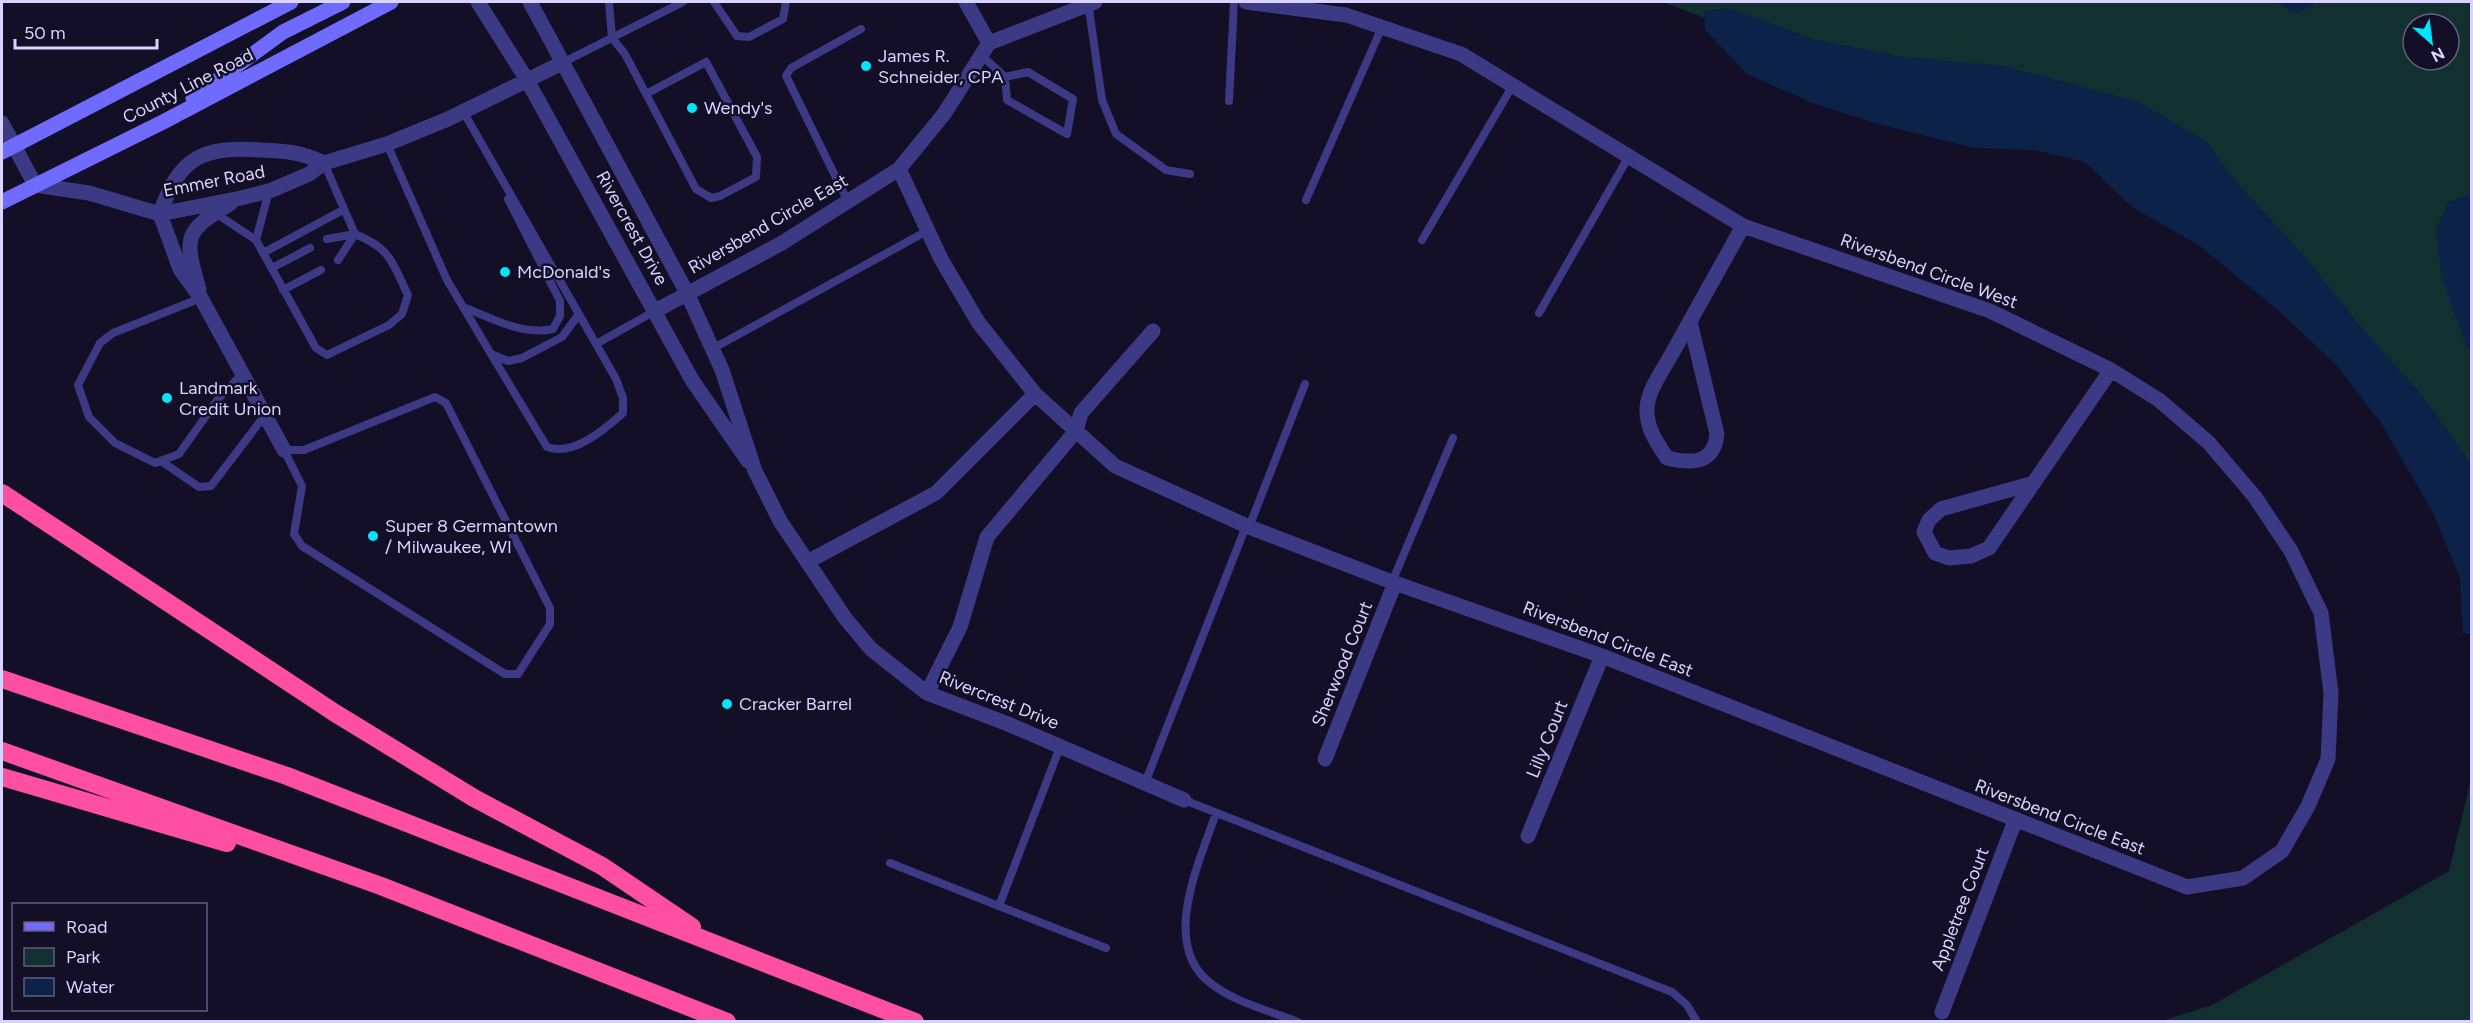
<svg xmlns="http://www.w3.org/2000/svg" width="2473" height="1023" font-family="Figtree,sans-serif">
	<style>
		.green { fill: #12302f; fill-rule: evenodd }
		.water { fill: #0c2248 }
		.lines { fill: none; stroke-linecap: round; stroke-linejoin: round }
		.service { stroke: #3d3a85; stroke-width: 8 }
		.minor { stroke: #3d3a85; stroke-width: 15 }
		.tertiary { stroke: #3d3a85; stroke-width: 15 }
		.secondary { stroke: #6f6bff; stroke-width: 15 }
		.motorway { stroke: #ff4fa3; stroke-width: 18 }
		.poi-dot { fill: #00e5ff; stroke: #130f26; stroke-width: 2 }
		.labels { text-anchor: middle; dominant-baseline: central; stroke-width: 5; stroke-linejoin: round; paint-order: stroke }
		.poi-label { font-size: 18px; fill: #d9d4ff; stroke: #130f26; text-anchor: start }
		.street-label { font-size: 18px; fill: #d9d4ff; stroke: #130f26 }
	</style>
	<rect width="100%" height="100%" fill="#130f26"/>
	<path class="green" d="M1663,2H2471V556L2388,386L2176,141L1781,47ZM2413,24H2449V60H2413Z
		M2471,779V1021H2162L2212,1005L2449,871Z"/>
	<path class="water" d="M2273,2H2318L2298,13Z
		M1729,8L1813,39L1904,57L2004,66L2137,101L2207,142L2236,182L2301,252L2355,320L2420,393L2470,462L2471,633L2463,634L2460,578L2433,513L2381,423L2336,365L2280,312L2200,246L2132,207L2085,162L2034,150L1974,148L1874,123L1810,102L1747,74L1705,30L1704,11Z
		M2470,195L2472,197L2471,353L2466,345L2442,279L2436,230L2448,202Z"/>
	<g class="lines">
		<path class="service" d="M609,2L612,38L625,54L696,189L711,198L720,196L756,177L757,157L706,62L646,94
			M714,2L737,36L749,37L783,19L786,2
			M1088,2L1102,100L1116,134L1166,170L1190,174
			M982,56L1005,77
			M562,63L683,2
			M1028,72L1073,99L1067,134L1007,100L1005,77Z
			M1229,101L1234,2
			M463,111L616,379L623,398V413C605,429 573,457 547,447L491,354
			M387,144L447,280L491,354L508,361L522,358L562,337L579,314
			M1306,200L1382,27
			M848,202L786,76L791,68L861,29
			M215,213L256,240L316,348L327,355L389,325L402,314L408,295C392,263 392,249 355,234L324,163
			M327,239L355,234L338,260
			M256,240L269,191
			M1422,240L1513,85
			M263,253L343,210
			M272,268L310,248
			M283,290L321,270
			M201,298L113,333L100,343L78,385L89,417L115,443L155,463L179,454L218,399L242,374
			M463,307C491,318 523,336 553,329L560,316V301L508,199
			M1539,313L1629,156
			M596,344L655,311
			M712,349L927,231
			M435,397L446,403L550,608V624L518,674H505L302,546L294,534L302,486L284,450H304Z
			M161,461L199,487L211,486L265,415
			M1249,527L1305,384
			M1392,582L1453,438
			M1145,783L1246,526
			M1184,800L1672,992L1687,1005L1697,1022
			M1216,813C1200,861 1158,947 1213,985C1237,1003 1270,1011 1298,1022
			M890,863L999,906L1060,747
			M999,906L1106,948"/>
		<path class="minor" d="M478,2L527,80L692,380L748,461
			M530,2L687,293L722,370L755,471L780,521L845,618L871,649L927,693L1008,724L1184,800
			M966,2L989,43
			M1095,2L989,43L944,114L899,169L941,259L978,322L1035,394L1115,466L1249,527L1392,582L1602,656L2187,887L2243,878L2282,851L2308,806L2328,759L2331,693L2321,613L2291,551L2255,497L2209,443L2159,400L2111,370L1990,311L1743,226L1461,54L1346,15L1246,2
			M35,185L89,193L160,214L241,198L272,190L309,174L324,163L387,144L448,119L562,63
			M160,214L180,269L201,298L284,450
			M160,214C179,157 202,146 261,150C286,151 301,152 324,163
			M199,289C184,237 183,232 231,203
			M655,311L782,243L899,169
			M1690,322L1717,434C1714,464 1692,464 1667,458C1657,443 1646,428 1647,408C1648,389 1665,367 1674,350C1697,309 1720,267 1743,226
			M2034,483L1941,509L1929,520L1924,532L1935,553L1949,558L1971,556L1989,548L2111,370
			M807,562L936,493L1035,394
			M927,693L960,627L987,537L1076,431L1081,413L1153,331
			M1325,759L1395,583
			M1528,836L1602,656
			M1942,1012L2015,821"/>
		<path class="tertiary" d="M2,123L35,185"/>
		<path class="secondary" d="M193,98L283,32L343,2
			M2,152L291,2
			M2,202L163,122L391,2"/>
		<path class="motorway" d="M2,493L335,713L474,798L602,866L692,927
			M2,679L287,776L915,1022
			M2,751L381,886L727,1022
			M2,777L227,843"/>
	</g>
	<g class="poi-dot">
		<circle cx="866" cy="66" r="6"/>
		<circle cx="692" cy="108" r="6"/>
		<circle cx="505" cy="272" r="6"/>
		<circle cx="167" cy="398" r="6"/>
		<circle cx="373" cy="536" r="6"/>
		<circle cx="727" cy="704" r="6"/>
	</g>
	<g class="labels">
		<g class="poi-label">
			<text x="878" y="56">James R.<tspan x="878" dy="21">Schneider, CPA</tspan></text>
			<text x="704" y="108">Wendy's</text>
			<text x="517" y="272">McDonald's</text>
			<text x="179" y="388">Landmark<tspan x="179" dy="21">Credit Union</tspan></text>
			<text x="385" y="526">Super 8 Germantown<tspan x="385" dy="21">/ Milwaukee, WI</tspan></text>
			<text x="739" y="704">Cracker Barrel</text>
		</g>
		<g class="street-label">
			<text transform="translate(188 86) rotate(-27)">County Line Road</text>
			<text transform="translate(214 181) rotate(-11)">Emmer Road</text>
			<text transform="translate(768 224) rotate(-30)">Riversbend Circle East</text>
			<text transform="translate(632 228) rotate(61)">Rivercrest Drive</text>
			<text transform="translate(1929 271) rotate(20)">Riversbend Circle West</text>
			<text transform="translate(1608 639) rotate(21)">Riversbend Circle East</text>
			<text transform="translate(1342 664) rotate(-68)">Sherwood Court</text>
			<text transform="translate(999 700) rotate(22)">Rivercrest Drive</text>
			<text transform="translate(1547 739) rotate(-68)">Lilly Court</text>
			<text transform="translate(2060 817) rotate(21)">Riversbend Circle East</text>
			<text transform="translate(1960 909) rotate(-69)">Appletree Court</text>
		</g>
	</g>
	<rect width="2473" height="1023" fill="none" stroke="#d9d4ff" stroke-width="6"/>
	<rect x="12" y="903" width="195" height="108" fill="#130f26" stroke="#625e7d" stroke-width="1.5"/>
	<rect x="24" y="922" width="30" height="9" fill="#6f6bff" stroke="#625e7d" stroke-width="1.5"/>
	<text x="66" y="933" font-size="18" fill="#d9d4ff">Road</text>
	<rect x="24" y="948" width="30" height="18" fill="#12302f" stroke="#625e7d" stroke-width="1.5"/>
	<text x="66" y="963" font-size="18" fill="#d9d4ff">Park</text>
	<rect x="24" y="978" width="30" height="18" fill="#0c2248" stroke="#625e7d" stroke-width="1.5"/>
	<text x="66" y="993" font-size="18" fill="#d9d4ff">Water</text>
	<g transform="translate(2431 42) rotate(152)"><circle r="28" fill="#130f26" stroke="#625e7d" stroke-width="1.5"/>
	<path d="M0-4.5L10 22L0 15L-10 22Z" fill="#00e5ff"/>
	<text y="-9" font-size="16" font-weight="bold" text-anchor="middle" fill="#d9d4ff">N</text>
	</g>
	<path d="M15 39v9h142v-9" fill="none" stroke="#d9d4ff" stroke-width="3"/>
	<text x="24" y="39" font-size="18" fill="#d9d4ff" stroke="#130f26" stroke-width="4.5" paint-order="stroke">50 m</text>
</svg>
